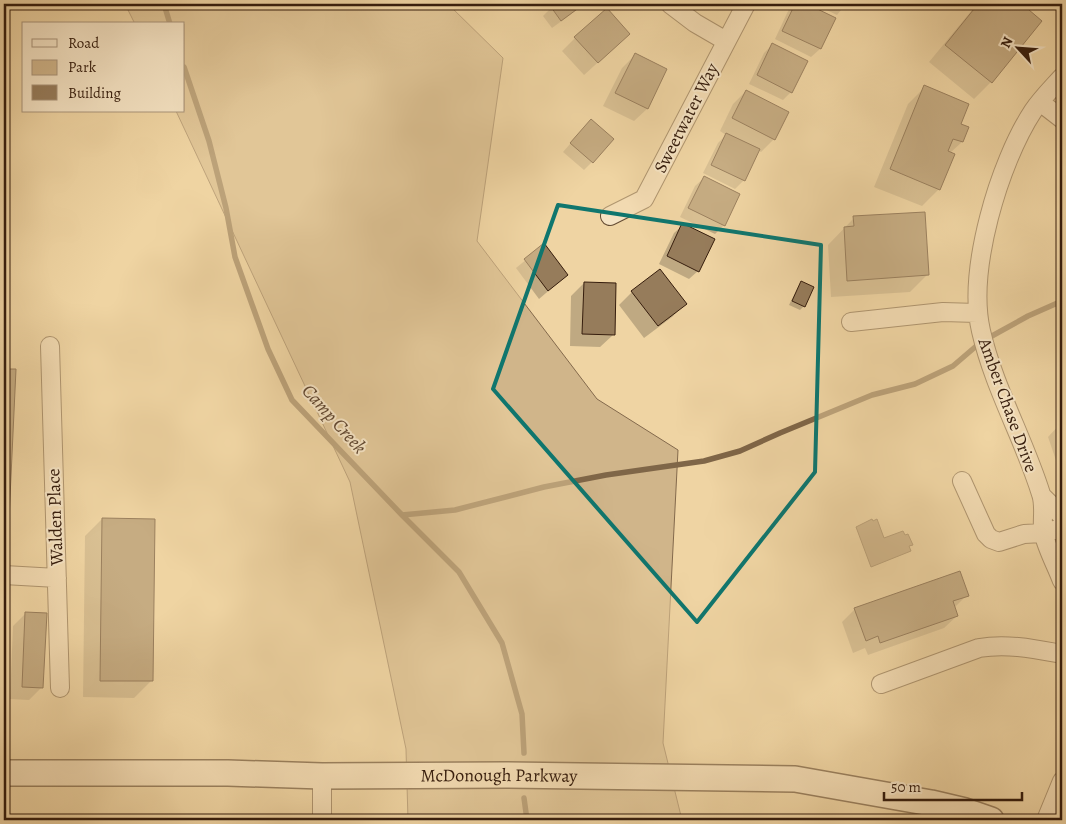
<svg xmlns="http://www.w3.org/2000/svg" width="1066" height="824" font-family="Alegreya,serif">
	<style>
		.green { fill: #d0b58a; stroke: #83694c }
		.water { fill: #b09670; stroke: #7f6648 }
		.shadow { fill: #0003 }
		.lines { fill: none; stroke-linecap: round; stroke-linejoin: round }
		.stream { stroke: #7f6648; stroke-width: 5.5 }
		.building { fill: #967c5b; stroke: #361d0d }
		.street-casing { stroke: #644b32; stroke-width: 20 }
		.secondary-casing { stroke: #361d0d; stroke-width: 28 }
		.street { stroke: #f5e3c3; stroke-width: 18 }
		.secondary { stroke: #f5e3c3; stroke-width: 25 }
		.marked { fill: none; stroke: #0f766e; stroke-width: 4; stroke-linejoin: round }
		.labels { text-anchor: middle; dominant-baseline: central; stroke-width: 4; stroke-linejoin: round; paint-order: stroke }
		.street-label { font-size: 18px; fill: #361d0d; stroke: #f5e3c3 }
		.water-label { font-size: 19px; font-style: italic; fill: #614730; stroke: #f5e3c3 }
	</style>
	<rect width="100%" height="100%" fill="#efd4a3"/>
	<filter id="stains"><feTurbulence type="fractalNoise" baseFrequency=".004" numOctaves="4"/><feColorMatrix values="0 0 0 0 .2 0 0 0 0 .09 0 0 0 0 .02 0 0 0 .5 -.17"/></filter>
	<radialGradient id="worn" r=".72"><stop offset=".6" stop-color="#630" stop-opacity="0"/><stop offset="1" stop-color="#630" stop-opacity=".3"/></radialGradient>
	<path class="green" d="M125,4H448L503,58L477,241L597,399L678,450L663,743L682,820H408L406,749L350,482L176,111H184V24H135Z"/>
	<path class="water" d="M872,519L873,521L877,519L884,538L903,531L905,535L908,534L913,545L909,546L911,551L871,567L856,527Z"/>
	<path class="shadow" d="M547,4H585L552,28L543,16L551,8Z
		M795,4H804L834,18L820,49L811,57L775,39L789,9Z
		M814,4H846L837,15Z
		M977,4H1020L1041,21L991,82L974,99L929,62Z
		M575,38L615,47L584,75L562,51Z
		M772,45L791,92L783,100L749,84L764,53Z
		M635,55L666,70L647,109L634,121L603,106L622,68Z
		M925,87L959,124L967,128L962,142L950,153L939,189L922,206L874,187L908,104Z
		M746,91L774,139L761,152L758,150L744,180L735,189L703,173L718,143L726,135L720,131L733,104Z
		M583,129L592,162L584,170L563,152Z
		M704,178L724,225L715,234L680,217L695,186Z
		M854,218L927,275L910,292L831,297L828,245Z
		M683,225L698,271L689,279L659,264L674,233Z
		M544,245L567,275L539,299L516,268Z
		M584,283L613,335L600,347L570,346L571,296Z
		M802,283L813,288L804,306L800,310L789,305L798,287Z
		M632,292L685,304L672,317L644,338L619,305Z
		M4,370H15L8,519L4,523Z
		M1062,422V478L1048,437Z
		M102,519L151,681L134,698L83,697L85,536Z
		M967,595L954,608L957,616L944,628L868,655L865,648L853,653L842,622L855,609Z
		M26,613L42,687L29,700L10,699L13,626Z"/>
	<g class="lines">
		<path class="stream" d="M164,4L170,24
			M184,67L209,141L226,208L235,257L268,349L292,400L402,515L459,572L502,643L522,714L524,753
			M402,515L455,510L544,487L606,475L704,461L740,451L780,433L872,395L915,384L953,366L981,342L1028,316L1062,301
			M524,798L527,820"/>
	</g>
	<path class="building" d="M555,4H584L561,21L551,7Z
		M795,4H807L836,18L821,49L782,31Z
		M978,4H1022L1042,21L992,83L945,45Z
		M607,8L630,34L598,63L574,37Z
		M772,43L808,61L792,93L757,75Z
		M635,53L667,69L648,109L615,93Z
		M924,85L969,104L961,124L969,127L963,142L953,139L948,151L955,154L940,190L890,169Z
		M746,90L789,112L775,140L732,118Z
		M591,119L614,139L593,163L570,143Z
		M726,133L760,149L745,181L711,165Z
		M704,176L740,194L725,226L688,208Z
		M925,212L929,275L847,281L844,227L854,226L853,216Z
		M682,223L715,239L699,272L667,256Z
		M544,243L568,275L548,291L524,259Z
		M660,269L687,304L658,326L631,291Z
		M801,281L814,287L805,307L792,301Z
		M584,282L616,283L615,335L582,334Z
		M4,369H16L9,519H4Z
		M102,518L155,519L153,681H100Z
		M960,571L969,596L953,601L958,616L880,643L878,636L866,641L854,608Z
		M25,612L47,613L43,688L22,687Z"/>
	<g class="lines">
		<defs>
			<path id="street" d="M670,4L695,23L726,41
				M1062,77C1052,88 1041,99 1033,111C999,163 967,270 981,331C994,388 1024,439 1041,494C1045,505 1042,519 1043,531C1045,545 1057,567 1062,581
				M1040,102L1062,119
				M610,216L644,199L746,4
				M851,322L943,312L977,313
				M50,346L60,688
				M962,481L986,534L991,539L999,542L1024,534L1043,533L1062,528
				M1042,496L1062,516
				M4,575L57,578
				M881,684L979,648C1007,643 1035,649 1062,654
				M322,776V820
				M1046,820L1062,781"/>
			<g id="secondary">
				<path id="s1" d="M4,773H228L322,776L506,775L795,779L931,803L965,811L991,820"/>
			</g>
		</defs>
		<use href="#street" class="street-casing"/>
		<use href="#secondary" class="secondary-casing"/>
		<use href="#street" class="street"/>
		<use href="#secondary" class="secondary"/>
	</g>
	<path d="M0 0H1066V824H0ZM558,205L821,245L815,472L697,622L493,389Z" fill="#efd4a3" fill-opacity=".55" fill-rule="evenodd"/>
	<path class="marked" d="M558,205L821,245L815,472L697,622L493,389Z"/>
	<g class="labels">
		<g class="street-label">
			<text transform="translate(686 118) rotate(-63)">Sweetwater Way</text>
			<text transform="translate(1008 405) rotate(70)">Amber Chase Drive</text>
			<text transform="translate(55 517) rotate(-92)">Walden Place</text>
			<text stroke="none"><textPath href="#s1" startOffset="495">McDonough Parkway</textPath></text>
		</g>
		<g class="water-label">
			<text transform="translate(334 419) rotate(48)">Camp Creek</text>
		</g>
	</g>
	<rect width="1066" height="824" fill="none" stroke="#efd4a3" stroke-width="20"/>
	<rect x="5" y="5" width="1056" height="814" fill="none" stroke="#361d0d" stroke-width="2.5"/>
	<rect x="10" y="10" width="1046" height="804" fill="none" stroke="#361d0d"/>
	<rect x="22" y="22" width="162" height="90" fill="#f5e3c3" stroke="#a9947a"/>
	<rect x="32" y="39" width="25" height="8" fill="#f5e3c3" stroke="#a9947a"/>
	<text x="68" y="48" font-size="15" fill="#361d0d">Road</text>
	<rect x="32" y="60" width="25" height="15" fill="#d0b58a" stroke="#a9947a"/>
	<text x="68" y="72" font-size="15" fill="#361d0d">Park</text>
	<rect x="32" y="85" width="25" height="15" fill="#967c5b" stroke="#a9947a"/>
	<text x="68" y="98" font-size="15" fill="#361d0d">Building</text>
	<g transform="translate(1018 48) rotate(296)" stroke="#f5e3c3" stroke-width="4" paint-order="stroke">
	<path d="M0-4L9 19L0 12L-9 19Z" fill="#361d0d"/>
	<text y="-8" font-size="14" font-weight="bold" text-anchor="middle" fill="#361d0d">N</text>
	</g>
	<path d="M884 792v8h138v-8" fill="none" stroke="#361d0d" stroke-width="2.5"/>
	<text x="891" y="792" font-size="15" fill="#361d0d" stroke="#f5e3c3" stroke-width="4" paint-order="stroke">50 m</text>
	<rect width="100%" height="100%" filter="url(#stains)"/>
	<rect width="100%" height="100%" fill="url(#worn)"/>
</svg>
